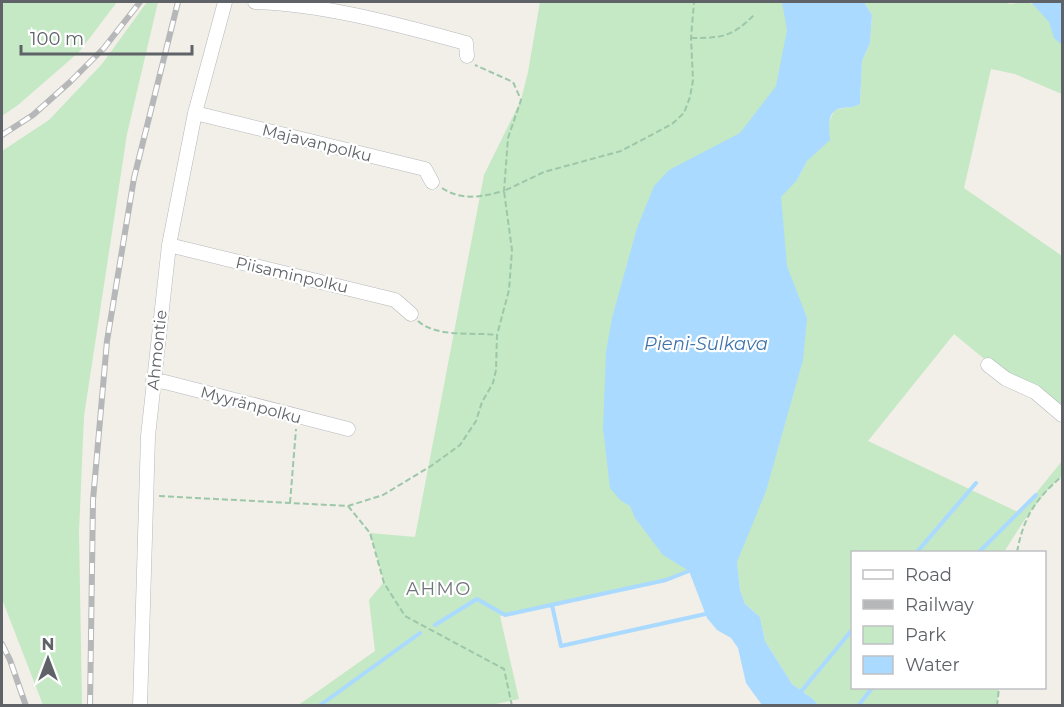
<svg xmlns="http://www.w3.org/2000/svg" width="1064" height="707" font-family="Montserrat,sans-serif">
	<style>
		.green { fill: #c5e8c5 }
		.water { fill: #aadaff }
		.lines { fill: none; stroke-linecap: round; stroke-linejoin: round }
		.stream { stroke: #aadaff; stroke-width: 4 }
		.minor-casing { stroke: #b5b8bc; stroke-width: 15 }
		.path { stroke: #9cc7a9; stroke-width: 2; stroke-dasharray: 6 3; stroke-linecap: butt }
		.minor { stroke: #fff; stroke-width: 14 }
		.rail-casing { stroke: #b6b7b8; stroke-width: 6 }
		.rail { stroke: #fff; stroke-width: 4; stroke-dasharray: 11; stroke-linecap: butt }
		.labels { text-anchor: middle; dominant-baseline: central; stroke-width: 4.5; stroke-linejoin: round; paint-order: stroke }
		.street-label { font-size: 16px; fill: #5f6368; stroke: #fff }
		.water-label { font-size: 18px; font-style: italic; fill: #4174aa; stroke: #fff }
		.neighbourhood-label { font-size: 18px; letter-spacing: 1.5px; fill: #70757a; stroke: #fff }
	</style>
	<rect width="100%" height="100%" fill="#f1efe8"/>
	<path class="green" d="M2,2H117L79,52L18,105L2,116Z
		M147,2H158L127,134L84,416L79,532L82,705H43L2,599V151L49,120L102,64Z
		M540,2H806L689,571L666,580L500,616L519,699L486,706H297L375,651L369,600L384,582L370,533L415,537L484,175L521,100L528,72Z
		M864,2H1005L1010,4C1033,0 1042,6 1062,16V94L1015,74L991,69L964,188L1062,256V423L954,334L868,441L1020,513L1062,461V476C1038,497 1021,525 1004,552H852V688H999L997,705H818L813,699L792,684L765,641L760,617L745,604L740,590L737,562L757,208L797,180L807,161L815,153L834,111C843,106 852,109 860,104L862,61L870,43L872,15Z"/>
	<path class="water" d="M782,2H864L872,15L870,43L862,61L860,104C853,108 849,107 842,108C826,110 829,128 830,140L807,161L797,180L781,197L787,266L807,318L803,360L766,491L737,562L740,590L745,604L760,617L765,641L792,684L813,699L818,705H762L746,683L738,648L731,638L717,630L707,618L689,571L663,555L635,518L630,506L620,500L610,488L603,428L606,352L612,318L637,228L654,186L669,170L740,133L776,86L787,30Z
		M1031,2H1062V45L1054,38L1049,22Z"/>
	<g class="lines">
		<path class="stream" d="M917,552L976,483
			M979,552L1036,495
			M552,605L561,646L710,613
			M435,625L477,599L505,615L666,580L689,571
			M799,694L852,630
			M319,706L420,633
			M858,706L872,688"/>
		<defs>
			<path id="minor" d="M255,2C324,4 399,25 466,43L467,56
				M195,113L425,169L432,182
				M169,245L395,300L411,314
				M988,365L1006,379L1035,392L1062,415
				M153,381L165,382L348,429
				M140,706L148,436L169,245L195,113L225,2"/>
		</defs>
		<use href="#minor" class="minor-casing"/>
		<path class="path" d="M691,38C723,38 732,37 755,14
			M442,188C462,201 481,197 504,191L508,138L521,100L513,82L475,65
			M418,321C437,338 473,332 497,335
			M159,496L348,506L383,495L431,466L460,445L476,421L482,402L493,383L496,370L497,335L509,290L512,250L504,191L544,172L621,151L672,124L684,113L690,97L693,80L691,38L694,2
			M290,503L296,429
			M348,506L370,533L384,583L405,616L504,669L512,706
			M1017,552C1024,516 1035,500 1062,476
			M997,706L999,688"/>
		<use href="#minor" class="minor"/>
		<defs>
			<path id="rail" d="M2,135L33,115L70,82L104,48L140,2
				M2,644L10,660L26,706
				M90,706L93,500L107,341L134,178L178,2"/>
		</defs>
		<use href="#rail" class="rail-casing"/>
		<use href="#rail" class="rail"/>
	</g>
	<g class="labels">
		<g class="street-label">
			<text transform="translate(317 143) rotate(14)">Majavanpolku</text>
			<text transform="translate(292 275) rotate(13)">Piisaminpolku</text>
			<text transform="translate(157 350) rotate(-84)">Ahmontie</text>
			<text transform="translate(251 405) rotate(15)">Myyränpolku</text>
		</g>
		<g class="water-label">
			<text x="706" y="344">Pieni-Sulkava</text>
		</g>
		<g class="neighbourhood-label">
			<text x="439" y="589">AHMO</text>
		</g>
	</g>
	<rect width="1064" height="707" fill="none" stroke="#5f6368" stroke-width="6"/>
	<rect x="851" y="551" width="195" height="138" fill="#ffffff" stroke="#bfc1c3" stroke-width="1.5"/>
	<rect x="863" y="570" width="30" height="9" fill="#ffffff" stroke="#bfc1c3" stroke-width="1.5"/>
	<text x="905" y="581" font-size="18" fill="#5f6368">Road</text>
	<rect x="863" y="600" width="30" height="9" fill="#b6b7b8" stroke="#bfc1c3" stroke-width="1.5"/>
	<text x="905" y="611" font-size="18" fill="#5f6368">Railway</text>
	<rect x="863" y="626" width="30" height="18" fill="#c5e8c5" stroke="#bfc1c3" stroke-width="1.5"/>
	<text x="905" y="641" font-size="18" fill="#5f6368">Park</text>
	<rect x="863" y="656" width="30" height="18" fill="#aadaff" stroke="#bfc1c3" stroke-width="1.5"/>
	<text x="905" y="671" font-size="18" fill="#5f6368">Water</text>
	<g transform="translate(48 659)" stroke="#ffffff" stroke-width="4.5" paint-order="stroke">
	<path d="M0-4.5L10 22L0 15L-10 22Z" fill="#5f6368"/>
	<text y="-9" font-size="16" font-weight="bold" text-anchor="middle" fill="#5f6368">N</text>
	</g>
	<path d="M21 45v9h171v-9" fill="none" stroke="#5f6368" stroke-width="3"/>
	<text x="30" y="45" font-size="18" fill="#5f6368" stroke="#ffffff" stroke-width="4.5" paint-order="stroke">100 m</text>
</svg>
